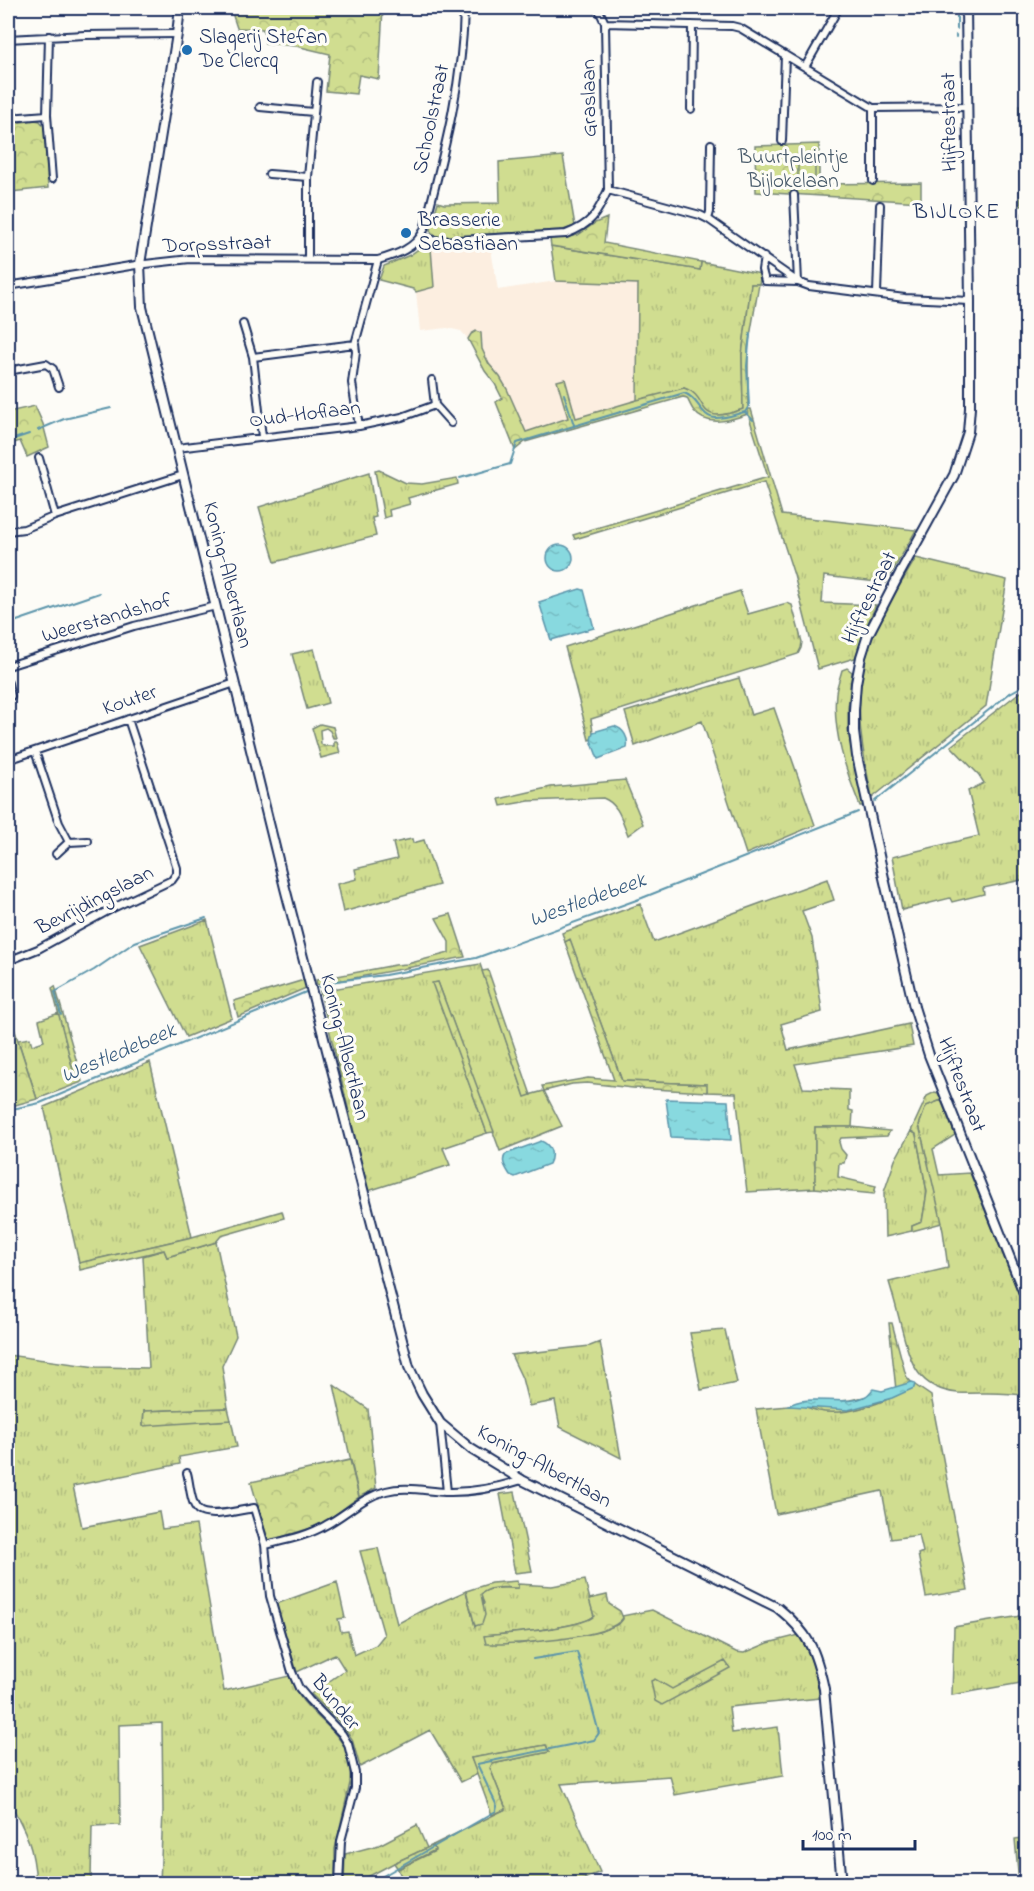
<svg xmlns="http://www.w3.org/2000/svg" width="1034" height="1891" font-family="'Indie Flower',sans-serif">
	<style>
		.built { fill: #fceee0 }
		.grass { fill: url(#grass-tufts); stroke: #768677; stroke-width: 1.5 }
		.forest { fill: url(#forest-crowns); stroke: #768677; stroke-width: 1.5 }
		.pitch { fill: #d0dd90; stroke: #768677; stroke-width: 1.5 }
		.water { fill: url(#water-ripples); stroke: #5c95ab; stroke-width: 1.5 }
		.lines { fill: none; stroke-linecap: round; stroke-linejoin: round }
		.stream { stroke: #5c95ab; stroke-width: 2 }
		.minor-casing { stroke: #1b2f5e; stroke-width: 10 }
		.tertiary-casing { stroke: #1b2f5e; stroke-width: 12 }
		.minor { stroke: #fdfcf7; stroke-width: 6 }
		.tertiary { stroke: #fdfcf7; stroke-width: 8 }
		.poi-dot { fill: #1f6fb2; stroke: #fdfcf7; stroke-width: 2 }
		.labels { text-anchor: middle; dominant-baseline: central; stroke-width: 6; stroke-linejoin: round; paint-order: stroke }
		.poi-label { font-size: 21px; fill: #1b2f5e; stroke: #fdfcf7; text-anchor: start }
		.street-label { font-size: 21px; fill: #1b2f5e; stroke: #fdfcf7 }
		.park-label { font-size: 21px; fill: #485a6a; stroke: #fdfcf7 }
		.neighbourhood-label { font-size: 22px; letter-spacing: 1.5px; fill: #1b2f5e; stroke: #fdfcf7 }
		.water-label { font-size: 22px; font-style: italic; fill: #365a7e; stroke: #fdfcf7 }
	</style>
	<defs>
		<pattern id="grass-tufts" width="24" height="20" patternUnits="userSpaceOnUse" patternTransform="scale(1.5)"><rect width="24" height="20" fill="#d0dd90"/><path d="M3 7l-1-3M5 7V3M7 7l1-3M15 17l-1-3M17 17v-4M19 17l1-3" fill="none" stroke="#b2be7f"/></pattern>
		<pattern id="forest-crowns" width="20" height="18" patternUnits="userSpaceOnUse" patternTransform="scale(1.5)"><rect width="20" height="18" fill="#d0dd90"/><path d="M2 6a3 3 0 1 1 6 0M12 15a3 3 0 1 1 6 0" fill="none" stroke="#b2be7f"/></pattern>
		<pattern id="water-ripples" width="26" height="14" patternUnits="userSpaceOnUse" patternTransform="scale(1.5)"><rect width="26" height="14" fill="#88d9df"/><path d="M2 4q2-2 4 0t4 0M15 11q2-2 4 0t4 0" fill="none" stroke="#75bbc2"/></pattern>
	</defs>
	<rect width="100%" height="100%" fill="#fdfcf7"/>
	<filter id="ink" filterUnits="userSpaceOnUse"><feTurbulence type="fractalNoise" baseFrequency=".0167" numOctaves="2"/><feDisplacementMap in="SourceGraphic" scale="12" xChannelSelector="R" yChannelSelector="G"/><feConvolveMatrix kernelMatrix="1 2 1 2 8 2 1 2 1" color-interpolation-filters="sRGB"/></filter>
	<g filter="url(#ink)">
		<path class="built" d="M490,244L498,290L556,281L638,283L637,400L575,418L565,379L557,381L568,418L526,432L507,389L500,377L489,364L482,348L483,342L471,334L468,339L461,331L447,328L420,331L416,292L434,287L431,248Z"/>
		<path class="grass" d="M1019,106H1026V205L1020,206Z
			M563,156L575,226L563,230L440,237L432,234L430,230L438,202L444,204L500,203L499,162Z
			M1026,212V336H1022L1023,213Z
			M551,246L700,270L701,262L761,274L759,284H751L742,355L743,409C732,413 713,420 704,410C696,400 696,395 684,388L637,401L638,284L556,281Z
			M420,248H431L434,287L416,292L413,289L379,280L384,266L410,255Z
			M748,409H751L782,515L916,530L886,583L824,576L822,603L876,605L865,630L855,658L818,669L794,575L764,482L575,539L573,535L768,477L748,414Z
			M379,470L406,483L422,484L457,478L458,484L408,498L410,504L389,510L390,516L384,518L375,471Z
			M369,473L376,517L372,518L376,536L275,562L259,507Z
			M916,558L1007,580L986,706L872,798C863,753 853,707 865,661C874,624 897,591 916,558Z
			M740,591L748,614L787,603L792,605L802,642L801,648L798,654L591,719L594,738L589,740L565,647Z
			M314,649L328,703L307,709L292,654Z
			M847,668L852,672L848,708V731L863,806H860C846,771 832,731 836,693C837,685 840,678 842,670Z
			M739,678L751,715L774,708L815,825L746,854L702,721L635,746L625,712Z
			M1026,689V895L1022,880L983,888L984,894L952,902L950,898L902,910L892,857L979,836L968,791L984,783L979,775L951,746L1016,695Z
			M625,780L643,824L628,835C622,821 619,804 603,798L529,801L501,806L499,799L551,787Z
			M412,839L413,843L424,840L439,885L343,912L337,884L357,879L355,869L397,859L393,843Z
			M827,879L834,900L802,911L812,938L822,1012L781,1024L788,1050L909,1024L913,1046L795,1064L803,1088L849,1090V1110L853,1111L852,1127H815V1188L747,1192L736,1093L707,1092L706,1084L622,1081L570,940L565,942L562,933L640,904L654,942Z
			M207,920L232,1018L186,1037L140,945Z
			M480,964L525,1096L544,1091L562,1126L500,1151L438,982L433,983L487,1133L443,1148L450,1165L368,1191L320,991Z
			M59,1013L74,1074L80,1073L82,1082L37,1099L18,1040L30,1038L32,1045L44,1041L39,1020Z
			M150,1062L192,1237L79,1263L44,1107Z
			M941,1100L955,1135L933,1149L939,1175L970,1173L1026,1312V1396C1004,1391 981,1394 958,1393C918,1389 911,1364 902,1330C898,1314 894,1298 889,1282L948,1268L943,1231L919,1125L926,1106Z
			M911,1131L916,1134L927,1192L922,1222L912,1226V1231L885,1237L884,1192L895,1160Z
			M216,1242L236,1336L222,1366L228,1408L144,1411L143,1425L231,1420L237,1447L179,1457L180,1464L73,1486L82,1527L159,1512L162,1529L196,1525L224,1691L289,1676C293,1685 297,1693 303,1701C328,1731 353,1737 350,1783L335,1849V1883H160L163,1811L162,1723L119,1725L120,1825L92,1826L91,1880H63V1883H36C34,1848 26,1830 8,1800V1355L96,1367L149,1368L143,1256L164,1250L167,1257Z
			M725,1330L737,1383L701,1390L690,1333Z
			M600,1342L621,1458L560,1427L555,1401L529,1406L522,1378L511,1355L590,1346Z
			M912,1383L931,1396L968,1590L926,1597L918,1554L923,1552L919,1535L891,1539L882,1491L776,1514L756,1409L800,1405L846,1411Z
			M334,1385L368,1409L376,1488L359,1497Z
			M515,1492L532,1571L515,1573L500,1494Z
			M378,1548L397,1624L421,1611L466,1591L475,1626L484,1603L480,1594C491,1586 505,1588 518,1588V1584L552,1586L585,1580L594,1616C583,1628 504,1634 484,1636L518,1644L599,1632L619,1624L623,1619L622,1616L652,1610L736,1652L744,1653L768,1643L799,1635C812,1656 816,1674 820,1698L729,1707L732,1733L778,1727L783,1776L675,1795L670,1776L561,1784L600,1872L572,1884L404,1883L398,1869L435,1851L433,1845L506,1809L490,1768L492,1764L549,1752L546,1745L471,1758L478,1774L461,1782L430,1730L360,1767L352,1739L344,1727L311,1694L345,1670L335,1654L297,1672L276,1604L337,1582L345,1618L338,1619L341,1632L348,1631L354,1655L376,1645L384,1635L360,1551Z
			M1026,1615V1682L952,1695L954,1627Z
			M417,1825L427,1848L394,1863L356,1883L344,1884L345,1854L379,1845Z
			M1026,1837V1883H1019L1015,1839Z"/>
		<path class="forest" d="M233,8H383L379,79L359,75L356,94L326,91L330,54L296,46L265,43L263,29L237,28L233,16Z
			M35,120L40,121L44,126L48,188L11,192L8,160V124Z
			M819,144V184L921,183V202L756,192L755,146Z
			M607,218L604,243L701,262L700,270L551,246L550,239L578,235L595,223Z
			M751,284H759L748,348V414C731,420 707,428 694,411C691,407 689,402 687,398L683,397L525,442L515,450L496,402L502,398L495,384L485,371L468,339L471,334L476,331L481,333L482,349L489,364L500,377L507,389L526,432L568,418L557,381L565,379L576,418L637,400L684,388C712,397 692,428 743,409L742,355Z
			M35,406L43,424L49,447L27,457L20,441L8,445V412Z
			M320,724L333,727L336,738H333L330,731L326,728L320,730L321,744L324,746H334V742H337L340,753L321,758L312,728Z
			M451,914L465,957L317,985L316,980L395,965L407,964L449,953V942L436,918Z
			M570,939L622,1081L707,1084V1092L633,1088L587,1083L572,1084L544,1091L542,1086L588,1078L614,1080L565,942Z
			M488,970L531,1095L525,1097L482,971Z
			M304,980L306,988L238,1017L234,1001Z
			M438,982L494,1132L487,1133L432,983Z
			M55,986L80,1073L74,1074L52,988Z
			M14,1028L37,1099L8,1107V1030Z
			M935,1092L938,1093L941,1100L926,1106L919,1125L942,1223L912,1231V1226L922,1222L927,1192L916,1134L911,1131L927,1096Z
			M815,1127H852L890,1131L887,1136L841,1138L839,1142L841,1149L846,1155L844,1163H839L838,1177L876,1186L874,1194L815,1188Z
			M282,1211L284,1218L221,1236L216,1242L167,1257L164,1250L80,1270L79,1263L192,1237Z
			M889,1323H892L906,1376L912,1383L910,1389C884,1402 848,1417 818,1411C812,1409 806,1407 800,1405L850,1400L896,1390Z
			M228,1408L231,1420L143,1426L144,1411Z
			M350,1460L359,1497L321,1525L268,1541L251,1482Z
			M517,1581L518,1588C506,1588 491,1585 481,1594L485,1615L482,1624L475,1626L466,1591L491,1583Z
			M607,1595L609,1604L620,1611L623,1618C609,1640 512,1644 486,1644L484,1636C503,1634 583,1628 594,1616L589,1599Z
			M725,1661L730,1668L662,1705L655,1701L651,1681L655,1679L672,1689Z
			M546,1745L549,1752L492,1764L490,1768L506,1809L492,1815L471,1758Z
			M433,1845L435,1850L398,1869L394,1863Z"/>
		<path class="pitch" d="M798,154H815V183H798Z"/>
		<path class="water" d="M547 558a13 13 0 1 1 26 0a13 13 0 1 1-26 0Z
			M580,589L584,590L594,628L551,640L539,602Z
			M614,726C624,729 629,738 627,748L598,759L591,740L593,732Z
			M666,1099L728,1101L731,1140L671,1137Z
			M541,1141C551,1145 554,1154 549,1164L515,1177L510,1175C506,1168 500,1161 506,1154Z
			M912,1382L915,1383L914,1388L892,1398L848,1410L788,1406C809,1392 844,1408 866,1396C869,1394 871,1391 873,1389L882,1391Z"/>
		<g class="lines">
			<path class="stream" d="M957,29V8
				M956,37V35
				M564,394L574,425
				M745,412L753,420
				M38,430L64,419L111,408
				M8,441L29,434
				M460,478L510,464L517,443L684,393C698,397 701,418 716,418C726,418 736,414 745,412L749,406L747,366L750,334
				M8,624L99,593
				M875,801L1010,693L1026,684
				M319,987L336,981L385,975L476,958L642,898L858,812
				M61,1015L55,992L94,970L135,942L206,918
				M8,1110L40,1103L306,992
				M369,1884L496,1811L497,1806L477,1764L594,1740L599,1733L577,1652L533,1659"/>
			<defs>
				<path id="minor" d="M605,23L732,26L740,28L873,108V181
					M49,36L47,115L52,179
					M8,39L85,35L177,34
					M805,67L837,11
					M260,107L313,112
					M873,108L968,107
					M691,109L692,25
					M8,118L47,115
					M782,141L785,55
					M269,174L308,177
					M608,190L700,215L708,219L798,282L809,286L905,298L970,301
					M708,219L710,212L711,144
					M421,235L431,240L442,241L566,234C592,224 597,214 608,190L605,23L598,8
					M764,257L762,270L765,281L798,282L794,195
					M308,259V177L317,82
					M8,286L136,265L190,259L378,260C396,255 416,248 424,230C443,156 463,84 464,8
					M877,294L880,205
					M243,324L253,357
					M8,371L46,364L53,369L59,387
					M432,380L435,405L451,423
					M359,426L352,383L356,352L355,344L378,260
					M262,437L253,357L355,344
					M177,448L359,426L402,417L435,405
					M39,458L55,516
					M8,531L24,529L55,516L183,475
					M8,666L134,626L216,606
					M8,683L11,696
					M35,751L59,823L69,842
					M8,760L235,683
					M56,854L69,842L88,841
					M8,961L38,949L113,908L172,880L177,873V868L128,719
					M440,1423L447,1492
					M187,1473C190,1483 190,1503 198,1510C208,1519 242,1510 254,1508L265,1545L270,1596L292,1672L299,1688L309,1700L342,1734L348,1744L355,1773V1788L341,1841L339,1884
					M265,1545C286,1540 308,1536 326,1525C347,1514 362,1497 386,1491C405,1486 426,1491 445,1492C472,1493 496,1488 522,1480"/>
				<path id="tertiary" d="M180,8L177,34L140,264L142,307L285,888L409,1367L422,1394L440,1423L471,1449L522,1480L778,1608C809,1633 816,1651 824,1689L842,1884
					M966,8L970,301V408L968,432L954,475L900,573L868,635L861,657L856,683L854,710V732L857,756L884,878L914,1007L929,1055L1026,1298"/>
			</defs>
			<use href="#minor" class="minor-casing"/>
			<use href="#tertiary" class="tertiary-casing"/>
			<use href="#minor" class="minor"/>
			<use href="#tertiary" class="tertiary"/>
		</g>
	</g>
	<g class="poi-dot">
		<circle cx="187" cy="50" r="6"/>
		<circle cx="406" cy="233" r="6"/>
	</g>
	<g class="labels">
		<g class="poi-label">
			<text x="199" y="38">Slagerij Stefan<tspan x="199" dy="24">De Clercq</tspan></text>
			<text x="418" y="221">Brasserie<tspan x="418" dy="24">Sebastiaan</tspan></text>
		</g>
		<g class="street-label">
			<text transform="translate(590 98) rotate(-91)">Graslaan</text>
			<text transform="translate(432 119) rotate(-78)">Schoolstraat</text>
			<text transform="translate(950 122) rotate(-91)">Hijftestraat</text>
			<text transform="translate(217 245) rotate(-2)">Dorpsstraat</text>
			<text transform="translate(305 415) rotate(-7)">Oud-Hoflaan</text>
			<text transform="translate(227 575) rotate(76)">Koning-Albertlaan</text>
			<text transform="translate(870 598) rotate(-64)">Hijftestraat</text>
			<text transform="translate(107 619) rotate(-16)">Weerstandshof</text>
			<text transform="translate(130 701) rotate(-19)">Kouter</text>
			<text transform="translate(95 901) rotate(-27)">Bevrijdingslaan</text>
			<text transform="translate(344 1047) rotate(76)">Koning-Albertlaan</text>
			<text transform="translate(961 1085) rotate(69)">Hijftestraat</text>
			<text transform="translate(544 1467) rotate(29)">Koning-Albertlaan</text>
			<text transform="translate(335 1703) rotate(51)">Bunder</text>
		</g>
		<g class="park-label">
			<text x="793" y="158">Buurtpleintje<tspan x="793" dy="24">Bijlokelaan</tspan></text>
		</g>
		<g class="neighbourhood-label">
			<text x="957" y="213">BIJLOKE</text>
		</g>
		<g class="water-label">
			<text transform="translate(588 901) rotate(-20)">Westledebeek</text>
			<text transform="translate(119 1054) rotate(-23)">Westledebeek</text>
		</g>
	</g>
	<rect width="1034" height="1891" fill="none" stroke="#fdfcf7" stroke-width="30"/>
	<rect x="15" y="15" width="1004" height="1861" fill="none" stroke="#1b2f5e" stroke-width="2" filter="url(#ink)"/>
	<path d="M803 1840v9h112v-9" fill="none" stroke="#1b2f5e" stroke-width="3"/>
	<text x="812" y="1840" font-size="18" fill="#1b2f5e" stroke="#fdfcf7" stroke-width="4.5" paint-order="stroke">100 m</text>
</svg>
